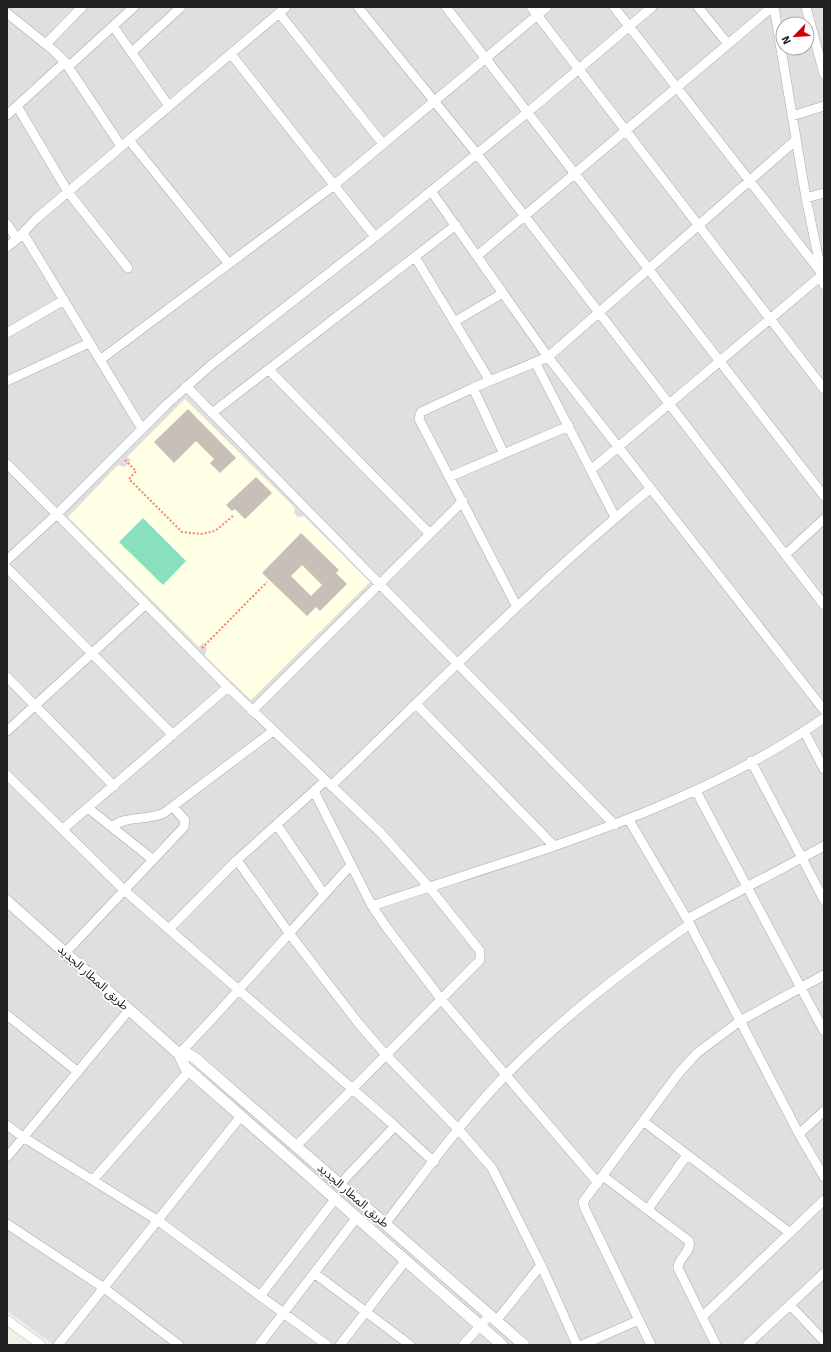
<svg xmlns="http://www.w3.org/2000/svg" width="831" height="1352" font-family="Signika,'Noto Sans Arabic',sans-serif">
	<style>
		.residential { fill: #e0dfdf; fill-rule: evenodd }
		.education { fill: #ffffe5 }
		.pitch { fill: #88e0be }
		.building { fill: #c7bfb8; fill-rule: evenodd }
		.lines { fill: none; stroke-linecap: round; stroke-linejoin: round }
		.minor-casing { stroke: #a9a9a9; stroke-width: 10 }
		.tertiary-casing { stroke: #a9a9a9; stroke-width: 12 }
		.path { stroke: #fa8072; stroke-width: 2; stroke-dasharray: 2 2; stroke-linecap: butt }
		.minor { stroke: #fff; stroke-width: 9 }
		.tertiary { stroke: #fff; stroke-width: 11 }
		.labels { text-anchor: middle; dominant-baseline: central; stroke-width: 3.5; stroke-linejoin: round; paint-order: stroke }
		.street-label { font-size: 12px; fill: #222; stroke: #fff }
	</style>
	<rect width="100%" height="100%" fill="#f2efe9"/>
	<path class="residential" d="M7,7H824V1345H54L7,1311ZM783,24H807V48H783Z"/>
	<path class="education" d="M185,399L295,508L294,513L298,517L304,516L370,582L251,700L205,656L207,648L203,643L199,647L68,517L118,465L125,467L131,460L127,457Z"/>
	<path class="pitch" d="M143,518L186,561L163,585L119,542Z"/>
	<path class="building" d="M188,409L236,458L220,473L210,463L214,459L196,441L174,463L154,442Z
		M256,477L272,493L245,519L235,509L232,511L226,505Z
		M301,533L339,570L336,573L347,584L320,611L316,607L307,616L262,573ZM302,565L322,585L311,596L291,576Z"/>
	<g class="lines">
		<defs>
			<path id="minor" d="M134,7L113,26L169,106
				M358,7L477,154L824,605
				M446,7L824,496
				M531,7L824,389
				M614,7L820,271
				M698,7L728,44
				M774,7L806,198L824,285
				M806,7L824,74
				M7,13L53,50L65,62L121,146
				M279,13L383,144
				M46,44L82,7
				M132,52L181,7
				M231,54L375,237
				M68,67L113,26
				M17,106L68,192L128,268
				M7,115L65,62
				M792,116L824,106
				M129,140L229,264
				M431,191L548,357L824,710
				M806,198L824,193
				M7,224L17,239
				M23,233L142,429
				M7,247L17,239L36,219L286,7
				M477,256L772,7
				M415,257L490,381
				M454,322L503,293
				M7,333L64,300
				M100,360L333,186L547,7
				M535,362L615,517
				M269,370L430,534
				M7,381L89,343
				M186,386L615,825
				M473,388L504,454
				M212,413L456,225
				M7,464L228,687L380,832L429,887L480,951V960L476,964L296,1146
				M592,469L822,275
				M449,477L569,426
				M785,555L824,519
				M7,560L56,515L166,405L211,365L375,237L528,112L652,7
				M7,568L173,735
				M517,607L419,419L421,412L473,388L548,357L796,140
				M7,677L114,786
				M416,704L553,845
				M252,711L463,501
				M7,731L146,604
				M804,731L824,769
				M751,761L824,900
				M7,775L124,890L395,1126L434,1162
				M331,786C435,686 538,581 650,489
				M314,791L372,906L387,928L441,999L598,1183
				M696,791L824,1031
				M88,808L152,859
				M629,820L687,919L799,1134L824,1177
				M277,825L324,894
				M112,827C126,815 148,821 164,813L273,731
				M63,829L228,687
				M237,860L289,933L359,1024L386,1055L459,1130L492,1168L541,1265L577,1345
				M372,906C526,854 689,812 824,718
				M687,919L824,846
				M169,929L237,860L325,781
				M65,953L184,827L185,820L173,807
				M7,1015L78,1072
				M179,1054C238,993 293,928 351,865
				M643,1121L790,1233
				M7,1125L23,1137L157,1220L327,1345
				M799,1134L824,1111
				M7,1157L129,1010
				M603,1176L689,1241C692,1252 678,1258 678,1268L716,1345
				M93,1180L189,1071
				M340,1184L395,1126
				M648,1209L687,1155
				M7,1224L104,1288L179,1345
				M385,1224C424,1174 461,1121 505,1076C560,1019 625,969 690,924
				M314,1273L410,1345
				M260,1296L336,1198
				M790,1305L824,1341
				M702,1317L824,1200
				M7,1320L41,1345
				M496,1321L541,1265
				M58,1345L241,1116
				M259,1345L357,1217
				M340,1345L406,1260
				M463,1345L490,1315
				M582,1345L639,1320
				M651,1345L585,1209L583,1202L678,1074L697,1053L740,1021L824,975
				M747,1345L824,1273"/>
			<path id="tertiary" d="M7,901L179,1054L185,1067L502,1345
				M179,1054H188L196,1059L524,1345"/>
		</defs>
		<use href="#minor" class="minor-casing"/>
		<use href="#tertiary" class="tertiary-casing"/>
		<path class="path" d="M125,460L136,471L129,479L182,532L201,534L215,531L233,516
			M202,648L267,582"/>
		<use href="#minor" class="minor"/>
		<use href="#tertiary" class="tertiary"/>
	</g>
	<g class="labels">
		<g class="street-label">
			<text transform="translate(93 978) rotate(42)">طريق المطار الجديد</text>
			<text transform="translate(353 1196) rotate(41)">طريق المطار الجديد</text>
		</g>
	</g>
	<rect width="831" height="1352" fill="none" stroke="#222222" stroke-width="16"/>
	<g transform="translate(795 36) rotate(245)"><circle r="19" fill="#ffffff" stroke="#a7a7a7"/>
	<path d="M0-3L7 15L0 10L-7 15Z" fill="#d40000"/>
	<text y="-6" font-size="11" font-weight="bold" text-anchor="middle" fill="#222222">N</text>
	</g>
</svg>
